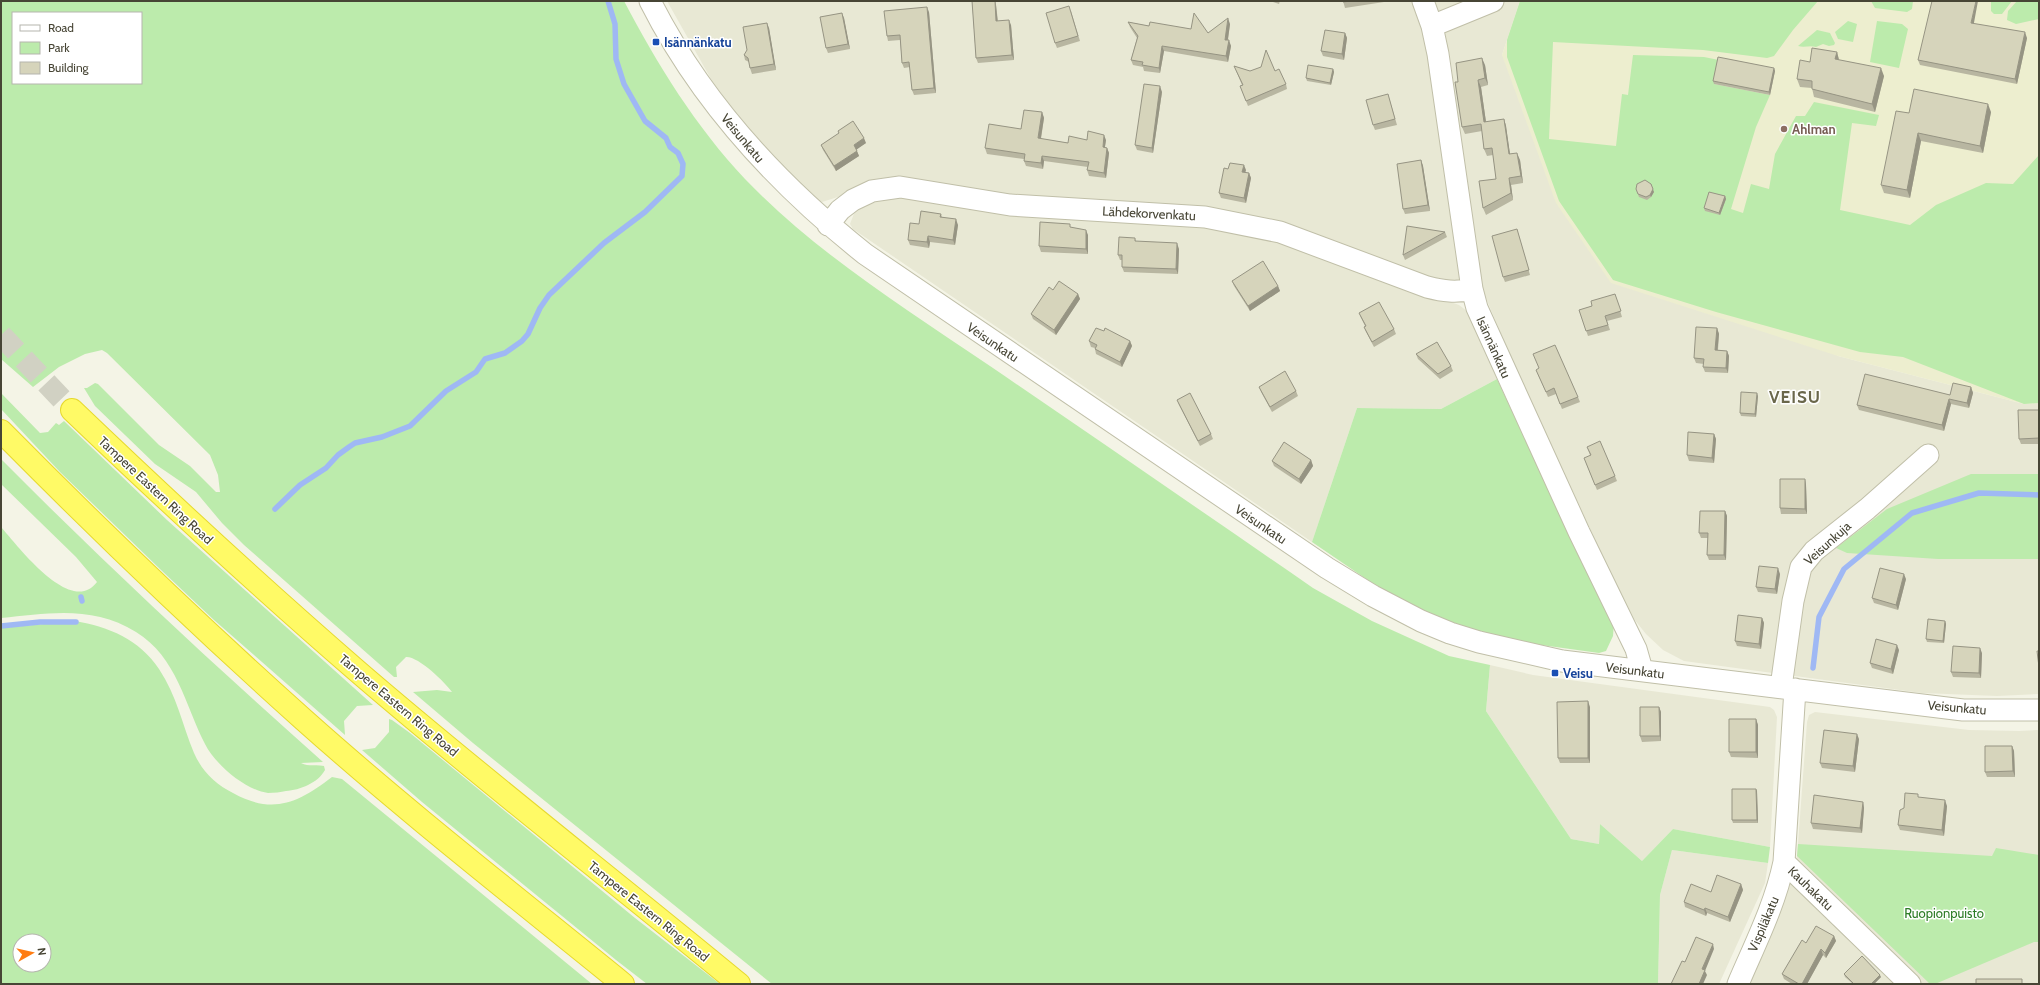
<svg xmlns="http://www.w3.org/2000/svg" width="2040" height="985" font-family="Cabin,sans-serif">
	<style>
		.residential { fill: #e8e8d4 }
		.education { fill: #edeecf }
		.green { fill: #bcebac; fill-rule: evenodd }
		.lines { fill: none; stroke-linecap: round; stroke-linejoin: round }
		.stream { stroke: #9fb8f4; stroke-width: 5.5 }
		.highway-tunnel { stroke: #d1d1c3; stroke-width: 22; stroke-dasharray: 22 11; stroke-linecap: butt }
		.minor-casing { stroke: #c0bfa8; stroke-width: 23 }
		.highway-casing { stroke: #e6d92e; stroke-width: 24 }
		.minor { stroke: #fff; stroke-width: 21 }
		.highway { stroke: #fffa66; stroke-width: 22 }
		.wall { fill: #b8b6a1 }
		.shaded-wall { fill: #969483 }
		.building { fill: #d6d4bb; stroke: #969483 }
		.transit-dot { fill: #1a4fb4; stroke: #fff; stroke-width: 1.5 }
		.education-dot { fill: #8d6e63; stroke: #fff; stroke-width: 1.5 }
		.labels { text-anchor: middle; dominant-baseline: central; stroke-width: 3; stroke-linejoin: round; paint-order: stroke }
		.transit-label { font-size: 13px; font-weight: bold; fill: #164399; stroke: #fff; text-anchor: start }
		.education-label { font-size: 13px; font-weight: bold; fill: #785e54; stroke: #fff; text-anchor: start }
		.street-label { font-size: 13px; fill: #474535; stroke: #fff }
		.park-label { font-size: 13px; fill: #2c7c25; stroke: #fff }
		.district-label { font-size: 17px; font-weight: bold; letter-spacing: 1px; fill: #6a674b; stroke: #fff }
	</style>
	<rect width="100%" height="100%" fill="#f4f4e6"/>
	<path class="residential" d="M667,1H1412L1421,24L1428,55L1461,278L1456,283L1434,281L1330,242L1042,201L841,196L822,202L814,198L755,140L711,79Z
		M1435,1H1520L1502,55L1838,356L2024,404L2039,403V694L1997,696L1922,693L1684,661L1663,650L1646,634L1634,619L1609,570L1517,371L1485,296L1480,276L1450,56Z
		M892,196L1227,230L1272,239L1308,251L1459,305L1467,311L1472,319L1497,379L1441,409L1357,408L1312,542L853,229L850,224L855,211L862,205Z
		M1490,665L1533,675L1770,707L1774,710L1777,717L1770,847L1673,829L1642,861L1600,824L1599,844L1571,839L1486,711Z
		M1815,712L1969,730L2019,731L2039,730V984H1745L1784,900L1797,857L1807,722L1809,715Z
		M1672,850L1768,863L1765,883L1719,984H1658L1660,895Z"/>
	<path class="education" d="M1520,1H2039V403L2024,404L1838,356L1611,283L1556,203L1502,55Z"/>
	<path class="green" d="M1,1H624C657,64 696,127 745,179C816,253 906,309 990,366C1098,440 1206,514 1313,588L1372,621L1449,656L1490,665L1486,711L1571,839L1599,844L1600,824L1642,861L1673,829L1770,847L1768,863L1672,850L1660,895L1658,984H772L473,743L413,692L437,690L452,692C445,682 418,656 406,657L396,667L397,677H394L244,545L222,523L196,492L155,464L95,406L84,388H87L95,383L98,384L159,445L190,466L216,492H220L218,475L210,455L107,353L102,350L85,354L59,367L33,387L1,359ZM13,13H141V83H13Z
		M1520,1H1818L1793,30L1774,56L1767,58L1703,50L1553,42L1549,139L1616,146L1622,94L1628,95L1633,55L1704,57L1719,60L1714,84L1770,95L1756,127L1731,209L1743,213L1751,184L1769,189L1775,154L1796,116H1805L1814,102L1879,115L1876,126L1852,123L1840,210L1910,225L1936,205L1986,183L2013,184L2039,155V403L2024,404L1903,357L1860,352L1716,312L1613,280L1559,201L1507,57V40Z
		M1871,1H1913L1912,9L1907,12L1875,8Z
		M1991,1H2012L2002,14H1994L1991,11Z
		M2017,1H2039V19L2016,24L2007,20L2008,11Z
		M1848,21L1857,24L1853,42L1838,39L1835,32Z
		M1877,21L1902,24L1908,29L1899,68L1870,62Z
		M1817,30L1830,33L1835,43L1834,45L1829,46L1823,44L1816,47C1810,45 1805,48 1798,46Z
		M1497,379L1537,465L1614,623L1613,636L1606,651L1599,653L1534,644L1448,624L1378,587L1312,542L1357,408L1441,409Z
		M1,393L40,433L48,432L56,423L59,425L64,421L167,520L373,705L357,706L344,721L345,735L214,620L160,569L60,472L1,409Z
		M1,459C105,564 213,664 323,762L301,763C309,767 316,764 324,766L325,770C318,783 300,790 286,791C281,792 274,793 268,793C245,790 215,764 205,744C185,705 177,657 136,632C93,605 49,613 1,618V527C18,546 71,617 97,582L76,557L1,484Z
		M1971,474H2039V559H1938L1847,553L1836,548L1887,509Z
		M75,621C109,627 139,639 159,669C177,696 182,724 194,753C202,771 215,784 233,793C273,815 298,803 332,777L342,779L592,984H1V628ZM20,941H44V965H20Z
		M389,719L392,720L410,733L635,918L720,984H647L616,960L422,802L362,750L375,748L389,732Z
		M1798,844L1992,856L1996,848L2039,855V942H2034L1935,984H1930L1797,856Z"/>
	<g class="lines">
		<path class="stream" d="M275,509L300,485L326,468L338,455L349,447L355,443L382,437L410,426L446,391L476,372L485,359L505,353L522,341L528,334L540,308L549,295L604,243L645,212L682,176L683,164L678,153L670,147L666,138L645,121L624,84L616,59L615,24L608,1
			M81,597L82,601
			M1,626L40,622H76
			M1813,668L1819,617L1844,569L1912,513L1979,493L2039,495"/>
		<path class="highway-tunnel" d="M1,335L72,410"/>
		<defs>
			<path id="minor" d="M650,1C701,102 777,184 865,254L1327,568L1373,596L1421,621L1450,633L1479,642L1562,661L1963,710H2039
				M1423,1L1432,26L1438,54L1472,289L1477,308L1579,532L1636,649L1642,670
				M1432,26L1493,1
				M828,225L840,210L853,200L872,191L900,187L1010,205L1205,217L1280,232L1427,287C1443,291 1456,293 1472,289
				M1781,687L1793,601L1801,567L1814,551L1867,509L1928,455
				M1784,862L1910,984
				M1738,984C1755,944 1775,905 1784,862L1795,689"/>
			<path id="highway" d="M72,410C165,499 259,586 356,670C481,778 612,879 739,984
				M1,431C99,530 200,627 304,720C407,812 516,897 623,984"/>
		</defs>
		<use href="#minor" class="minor-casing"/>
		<use href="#highway" class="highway-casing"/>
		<use href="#minor" class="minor"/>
		<use href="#highway" class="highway"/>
	</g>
	<path class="wall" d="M923,1H938L923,2Z
		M972,1H995L996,5L998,21L1011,25L1014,60L978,63L976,58Z
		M1270,1H1280L1279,4Z
		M1343,1H1384V2L1345,8Z
		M1071,11L1080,41L1057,48L1055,43Z
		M929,12L936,93L914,95L912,90L910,67L904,68L902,63L900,40L888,41L887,36Z
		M844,18L850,49L828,53L826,48Z
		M1128,22L1149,26L1208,33L1230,24L1228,40L1231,46L1228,62L1164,51L1160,73L1144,71L1143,67L1133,65L1131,60L1137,38L1130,27Z
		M1974,24L2027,38L2017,84L1920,65L1918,60Z
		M769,28L776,70L752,74L750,68L749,62L745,60L744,55Z
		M1345,33L1347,38L1344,60L1323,56L1321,51Z
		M1837,52L1839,60L1884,76L1875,112L1814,97L1812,88L1800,87L1797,79L1810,62Z
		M1485,65L1488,85L1481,87L1486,122L1504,119L1506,126L1510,154L1520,160L1523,183L1511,185L1513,200L1486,215L1483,208L1496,179L1493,155L1487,156L1484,149L1482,131L1465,134L1462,127L1458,82Z
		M1234,66L1250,71H1275L1286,84L1287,89L1248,106L1240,86L1242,85Z
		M1774,68L1775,71L1770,95L1714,84L1713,81Z
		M1333,69L1334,72L1331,85L1307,81L1306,78Z
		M1162,92L1153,153L1137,150L1135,145Z
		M1388,94L1397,125L1375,130L1373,125Z
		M1042,112L1044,118L1041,139L1068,143L1087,140H1106L1105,147L1107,148L1109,153L1106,178L1089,176L1087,170L1088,167L1044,161L1043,169L1026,166L1024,161V159L987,154L985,148L1021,129Z
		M1991,112L1983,153L1921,141L1910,198L1884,193L1881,185L1909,113Z
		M838,131L866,143L856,149L859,156L836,171L823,150L821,145L839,134Z
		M1421,160L1423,166L1430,211L1405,214L1403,209Z
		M1246,170L1245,172L1249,173L1251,178L1246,203L1221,198L1219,193Z
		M1636,189L1654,192L1651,197L1647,200L1639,197Z
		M1725,196L1726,199L1720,215L1705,211L1704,208Z
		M941,214L942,217L958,225L955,245L930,242L929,248L910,245L908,240L919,224Z
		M1071,227L1088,235V254L1041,252L1039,246Z
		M1517,229L1530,275L1505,282L1503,277Z
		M1445,232L1447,237L1405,260L1403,255Z
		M1135,238L1136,242L1179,249L1178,274L1124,272L1122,267V260H1120L1118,255Z
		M1232,281L1278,286L1280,291L1250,311L1234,286Z
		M1053,290L1078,294L1080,299L1056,335L1033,319L1031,314Z
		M1615,294L1622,317L1607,321L1610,330L1588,336L1579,310L1592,306Z
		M1359,313L1394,329L1396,334L1374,347L1366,332L1364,327L1365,326L1361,318Z
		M1717,328L1719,334L1718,350L1727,351L1729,356L1728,373L1705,372L1703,367L1704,364L1696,363L1694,358Z
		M1104,331L1130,341L1132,346L1122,367L1096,354L1095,349V348L1091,347L1089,341Z
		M1416,354L1451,366L1453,371L1440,379L1418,359Z
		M1536,370L1578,397L1580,402L1562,409L1556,394L1548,397Z
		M1259,387L1296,391L1298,396L1272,412L1261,392Z
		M1971,387L1973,393L1969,408L1951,404L1944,431L1859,410L1857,405L1950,395Z
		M1758,396L1756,417L1741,416L1740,413Z
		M1177,400L1211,434L1213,439L1200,446L1179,405Z
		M2039,410V444H2021L2019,439Z
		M1714,434L1716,439L1714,463L1689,461L1687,455Z
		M1587,447L1615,476L1617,481L1597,490L1586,463L1590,455Z
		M1311,460L1313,466L1301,484L1274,466L1272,461Z
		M1805,479L1806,485L1807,514H1781L1780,508Z
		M1725,511L1727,516L1726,560H1709L1707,555L1708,538H1701L1699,533Z
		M1780,574L1777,594L1758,592L1756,587Z
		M1906,579L1898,610L1874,603L1872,598Z
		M1762,618L1764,623L1761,649L1737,646L1735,641Z
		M1945,621L1946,624L1944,643L1927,642L1926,639Z
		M1899,650L1893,674L1872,668L1870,663Z
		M1982,653L1981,678L1953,677L1951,672Z
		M1590,707V763H1560L1558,758Z
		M1659,707L1661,712V741L1642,742L1640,736Z
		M1756,719L1758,725V758L1731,757L1729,752Z
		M1859,739L1855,772L1822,768L1820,763Z
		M2012,746L2014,751L2015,777H1987L1985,772Z
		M1756,789L1757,791L1758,823H1733L1732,820Z
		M1863,802L1864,808L1862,833L1813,829L1811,823Z
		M1947,806L1944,836L1900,830L1898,825L1904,808Z
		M1741,884L1743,890L1730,922L1707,913L1706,916L1685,907L1684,902L1711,892Z
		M1834,936L1836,941L1826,958L1823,955L1807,984H1792L1784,979L1782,974Z
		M1844,974L1881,977L1874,984H1853L1845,977Z"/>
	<path class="shaded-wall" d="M995,1L996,5L998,26L996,21Z
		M1976,1H1978L1973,28L1971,23Z
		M927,7L929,12L936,93L934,88Z
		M842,13L844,18L850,49L848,44Z
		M1228,18L1230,24L1227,45L1225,40Z
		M1009,20L1011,25L1014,60L1012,55Z
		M767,23L769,28L776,70L774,64Z
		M2025,32L2027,38L2017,84L2015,79Z
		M1345,33L1347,38L1344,60L1342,54Z
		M1229,40L1231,46L1228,62L1226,56Z
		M1162,46L1164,51L1160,73L1159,68Z
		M1837,52L1839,60L1835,59Z
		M1482,58L1485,65L1488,85L1485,78Z
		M1774,68L1775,71L1770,95L1769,92Z
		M1881,68L1884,76L1875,112L1872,104Z
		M1333,69L1334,72L1331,85L1330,83Z
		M1478,80L1481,87L1487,129L1484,122Z
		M1160,86L1162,92L1153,153L1152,148Z
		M1988,104L1991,112L1983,153L1980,146Z
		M1042,112L1044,118L1040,143L1038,138Z
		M1504,119L1506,126L1511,161L1509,154Z
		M1918,133L1921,141L1910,198L1907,190Z
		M1104,135L1106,140L1104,152L1103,147Z
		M864,138L866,143L856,150L854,145Z
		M1107,148L1109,153L1106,178L1104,173Z
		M857,151L859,156L836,171L834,166Z
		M1517,153L1520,160L1523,183L1521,176Z
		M1042,156L1044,161L1043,169L1041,163Z
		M1421,160L1423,166L1430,211L1428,205Z
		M1244,165L1246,170L1244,177L1242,172Z
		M1249,173L1251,178L1246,203L1244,198Z
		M1509,178L1511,185L1513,200L1511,193Z
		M1651,184L1654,192L1651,197L1650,195Z
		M1725,196L1726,199L1720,215L1719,213Z
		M956,219L958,225L955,245L953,240Z
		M1086,230L1088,235V254L1086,249Z
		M928,236L930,242L929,248L927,242Z
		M1177,243L1179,249L1178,274L1176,269Z
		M1278,286L1280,291L1250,311L1248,306Z
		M1078,294L1080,299L1056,335L1054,330Z
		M1717,328L1719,334L1717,355L1715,350Z
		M1130,341L1132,346L1122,367L1120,362Z
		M1727,351L1729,356L1728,373L1726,368Z
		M1971,387L1973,393L1969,408L1967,403Z
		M1757,393L1758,396L1756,417L1755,414Z
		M1949,399L1951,404L1944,431L1942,425Z
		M1714,434L1716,439L1714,463L1712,458Z
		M1311,460L1313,466L1301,484L1299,479Z
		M1805,479L1806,485L1807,514L1805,509Z
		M1725,511L1727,516L1726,560L1724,555Z
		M1778,568L1780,574L1777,594L1775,589Z
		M1904,574L1906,579L1898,610L1896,605Z
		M1762,618L1764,623L1761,649L1759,644Z
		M1945,621L1946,624L1944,643L1943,641Z
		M1897,645L1899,650L1893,674L1891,669Z
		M1980,648L1982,653L1981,678L1979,673Z
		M1588,701L1590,707V763L1588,758Z
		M1659,707L1661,712V741L1660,736Z
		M1756,719L1758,725V758L1756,752Z
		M1857,734L1859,739L1855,772L1853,766Z
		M2012,746L2014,751L2015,777L2013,771Z
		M1756,789L1757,791L1758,823L1757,820Z
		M1945,800L1947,806L1944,836L1942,830Z
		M1863,802L1864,808L1862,833L1860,828Z
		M1741,884L1743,890L1730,922L1728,917Z
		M1705,908L1707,913L1706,916L1704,910Z
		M1834,936L1836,941L1826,958L1825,953Z
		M1713,944L1714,949L1705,971L1707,975L1703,984H1699L1702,969Z
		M1821,949L1823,955L1807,984H1802Z
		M1880,975L1881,977L1874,984H1871Z"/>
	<path class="building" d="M972,1H995L996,21L1009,20L1012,55L976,58Z
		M1343,1H1351L1343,2Z
		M1932,1H1976L1971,23L2025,32L2015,79L1918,60Z
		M1069,6L1078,36L1055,43L1046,13Z
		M927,7L934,88L912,90L909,62L902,63L900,35L887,36L884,11Z
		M842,13L848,44L826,48L820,17Z
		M1194,13L1208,33L1228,18L1225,40H1229L1226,56L1162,46L1159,68L1142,65L1143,62L1131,60L1138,36L1128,22L1149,26L1150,22L1191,29Z
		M767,23L774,64L750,68L748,58L744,55L747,50L743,27Z
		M1325,30L1345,33L1342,54L1321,51Z
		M1812,48L1837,52L1835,59L1881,68L1872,104L1812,89V81L1797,79L1800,60L1810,62Z
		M1266,50L1275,71L1279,69L1286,84L1246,101L1240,86L1243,85L1234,66L1250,71L1261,67Z
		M1718,57L1774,68L1769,92L1713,81Z
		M1482,58L1485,78L1478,80L1484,122L1504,119L1509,154L1517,153L1521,176L1509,178L1511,193L1483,208L1479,181L1496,179L1492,148L1484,149L1481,124L1462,127L1455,82H1458L1456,63Z
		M1308,65L1333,69L1330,83L1306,78Z
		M1144,84L1160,86L1152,148L1135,145Z
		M1914,89L1988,104L1980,146L1918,133L1907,190L1881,185L1896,111L1909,113Z
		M1388,94L1395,119L1373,125L1366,100Z
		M1024,110L1042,112L1038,138L1068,143L1069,136L1087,140L1088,131L1104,135L1103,147L1107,148L1104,173L1087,170L1089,162L1042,156L1041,163L1024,161L1025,154L985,148L989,124L1021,129Z
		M853,121L864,138L854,145L857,151L834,166L821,145L839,133L838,131Z
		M1421,160L1428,205L1403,209L1397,164Z
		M1230,163L1244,165L1242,172L1249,173L1244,198L1219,193L1224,168L1228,169Z
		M1645,180L1651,184L1653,189L1650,195L1646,197L1638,194L1636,189L1637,184Z
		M1709,192L1725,196L1719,213L1704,208Z
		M921,211L941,214L940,217L956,219L953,240L928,236L927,242L908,240L910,223L919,224Z
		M1040,222L1070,224V227L1086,230V249L1039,246Z
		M1407,226L1445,232L1403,255Z
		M1517,229L1529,270L1503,277L1492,236Z
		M1119,237L1135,238V241L1177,243L1176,269L1122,267V255H1118Z
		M1263,261L1278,286L1248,306L1232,281Z
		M1059,281L1078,294L1054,330L1031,314L1049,287L1053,290Z
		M1615,294L1621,311L1605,316L1608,325L1586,331L1579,310L1592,306L1591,301Z
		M1379,302L1394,329L1372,342L1364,327L1366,326L1359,313Z
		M1696,327L1717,328L1715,350L1727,351L1726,368L1703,367L1704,359L1694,358Z
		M1096,328L1104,331L1105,328L1130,341L1120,362L1095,349L1097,345L1089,341Z
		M1437,342L1451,366L1438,374L1416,354Z
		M1555,345L1578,397L1560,404L1554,388L1546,392L1536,370L1539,368L1533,354Z
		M1285,371L1296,391L1270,407L1259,387Z
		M1865,374L1950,395L1953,383L1971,387L1967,403L1949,399L1942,425L1857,405Z
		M1741,392L1757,393L1755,414L1740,413Z
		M1190,393L1211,434L1198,441L1177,400Z
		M2018,410H2039V438L2019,439Z
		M1688,432L1714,434L1712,458L1687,455Z
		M1600,441L1615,476L1595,485L1584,458L1591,455L1587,447Z
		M1284,442L1311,460L1299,479L1272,461Z
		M1780,479H1805V509L1780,508Z
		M1700,511H1725L1724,555H1707L1708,533H1699Z
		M1759,566L1778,568L1775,589L1756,587Z
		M1880,568L1904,574L1896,605L1872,598Z
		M1738,615L1762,618L1759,644L1735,641Z
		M1928,619L1945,621L1943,641L1926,639Z
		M1876,639L1897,645L1891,669L1870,663Z
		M1953,646L1980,648L1979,673L1951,672Z
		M2037,651H2039V667Z
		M1588,701V758H1558L1557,702Z
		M1640,707H1659L1660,736H1640Z
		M1729,719H1756V752H1729Z
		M1824,730L1857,734L1853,766L1820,763Z
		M1985,746H2012L2013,771L1985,772Z
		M1732,789H1756L1757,820H1732Z
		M1905,793L1918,794V797L1945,800L1942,830L1898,825L1900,810L1904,808Z
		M1814,795L1863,802L1860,828L1811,823Z
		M1717,875L1741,884L1728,917L1705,908L1704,910L1684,902L1691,884L1711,892Z
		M1816,926L1834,936L1825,953L1821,949L1802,984H1799L1782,974L1802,940L1806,943Z
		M1696,937L1713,944L1702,969L1705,970L1699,984H1671L1682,961L1685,962Z
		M1862,956L1880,975L1871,984H1854L1844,974Z
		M1976,979H2022V984H1976Z"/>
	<g class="transit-dot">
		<rect x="652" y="38" width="8" height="8" rx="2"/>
		<rect x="1551" y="669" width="8" height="8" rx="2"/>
	</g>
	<circle class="education-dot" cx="1784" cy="129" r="4"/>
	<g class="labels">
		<g class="transit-label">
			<text x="664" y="42">Isännänkatu</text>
			<text x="1563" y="673">Veisu</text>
		</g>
		<g class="education-label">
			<text x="1792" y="129">Ahlman</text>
		</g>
		<g class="street-label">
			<text transform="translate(743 138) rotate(50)">Veisunkatu</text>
			<text transform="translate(1149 213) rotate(3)">Lähdekorvenkatu</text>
			<text transform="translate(993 342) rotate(34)">Veisunkatu</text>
			<text transform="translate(1494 347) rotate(66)">Isännänkatu</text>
			<text transform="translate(156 490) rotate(43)">Tampere Eastern Ring Road</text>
			<text transform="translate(1261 524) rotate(34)">Veisunkatu</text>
			<text transform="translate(1827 543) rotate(-42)">Veisunkuja</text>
			<text transform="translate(1635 670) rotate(7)">Veisunkatu</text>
			<text transform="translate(399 705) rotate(40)">Tampere Eastern Ring Road</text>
			<text transform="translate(1957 707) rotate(5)">Veisunkatu</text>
			<text transform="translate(1811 888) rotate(44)">Kauhakatu</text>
			<text transform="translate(649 911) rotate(39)">Tampere Eastern Ring Road</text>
			<text transform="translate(1763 924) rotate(-67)">Vispiläkatu</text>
		</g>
		<g class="park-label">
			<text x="1944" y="913">Ruopionpuisto</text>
		</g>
		<g class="district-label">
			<text x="1795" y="397">VEISU</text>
		</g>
	</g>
	<rect width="2040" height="985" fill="none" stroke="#474535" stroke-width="4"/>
	<rect x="12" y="12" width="130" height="72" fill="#ffffff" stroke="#b5b5ae"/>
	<rect x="20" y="25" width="20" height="6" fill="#ffffff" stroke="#b5b5ae"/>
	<text x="48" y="32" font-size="12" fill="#474535">Road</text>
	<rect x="20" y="42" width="20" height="12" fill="#bcebac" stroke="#b5b5ae"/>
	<text x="48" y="52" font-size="12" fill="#474535">Park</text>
	<rect x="20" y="62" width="20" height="12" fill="#d6d4bb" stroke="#b5b5ae"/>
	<text x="48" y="72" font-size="12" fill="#474535">Building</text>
	<g transform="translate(32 953) rotate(82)"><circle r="19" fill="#ffffff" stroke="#b5b5ae"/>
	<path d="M0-3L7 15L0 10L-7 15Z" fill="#ff7c12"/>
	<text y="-6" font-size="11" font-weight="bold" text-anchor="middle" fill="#474535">N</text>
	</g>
</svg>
